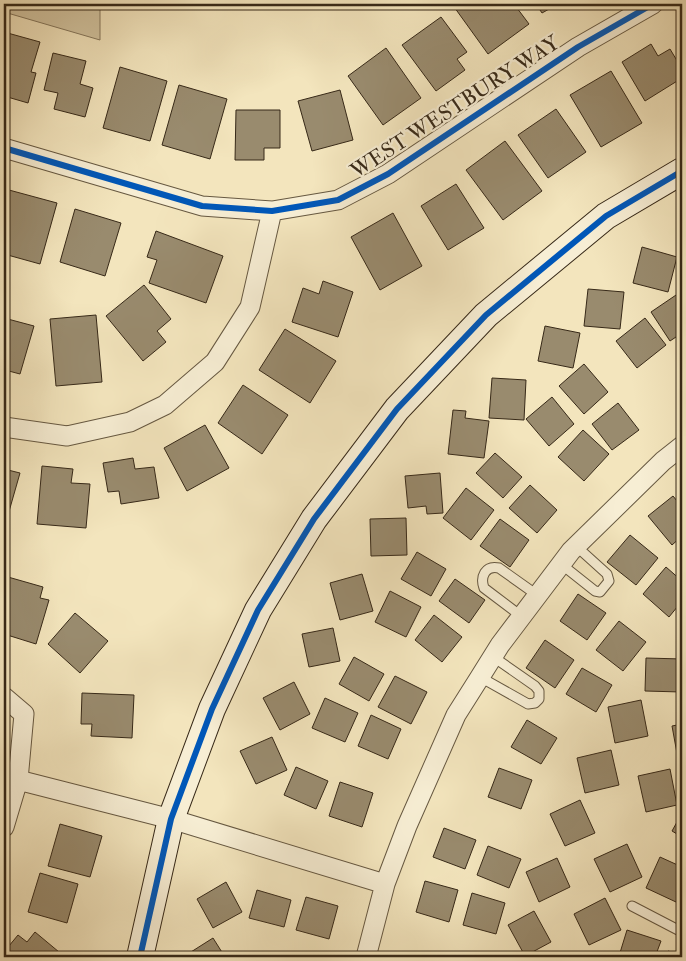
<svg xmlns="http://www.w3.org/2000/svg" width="686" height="961" font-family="'IM FELL Double Pica',serif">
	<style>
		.green { fill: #d3c5a1; stroke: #85775c }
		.building { fill: #998b6e; stroke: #372918 }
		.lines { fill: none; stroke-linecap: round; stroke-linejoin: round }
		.lane-casing { stroke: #665841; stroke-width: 11 }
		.street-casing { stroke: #665841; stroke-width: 21 }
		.secondary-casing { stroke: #372918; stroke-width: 28 }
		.lane { stroke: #f7eed4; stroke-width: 9 }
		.street { stroke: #f7eed4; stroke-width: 19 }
		.secondary { stroke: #f7eed4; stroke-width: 26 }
		.cycleway-casing { stroke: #f7eed4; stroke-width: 9 }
		.cycleway { stroke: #0057b8; stroke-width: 6 }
		.labels { text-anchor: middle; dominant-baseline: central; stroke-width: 4.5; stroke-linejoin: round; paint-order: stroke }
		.street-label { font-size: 21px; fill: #372918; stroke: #f7eed4 }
	</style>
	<rect width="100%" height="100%" fill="#f3e5bd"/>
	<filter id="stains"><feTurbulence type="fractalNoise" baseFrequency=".004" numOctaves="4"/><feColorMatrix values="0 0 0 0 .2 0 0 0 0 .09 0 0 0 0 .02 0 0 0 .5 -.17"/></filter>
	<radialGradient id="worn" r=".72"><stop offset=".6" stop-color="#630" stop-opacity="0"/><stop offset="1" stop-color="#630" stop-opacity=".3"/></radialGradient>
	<path class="green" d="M4,4H100V40L4,12Z"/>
	<path class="building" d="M227,4H272V7L227,5Z
		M452,4H514L529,24L488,54Z
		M536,4H558L542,13Z
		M441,17L467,52L457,59L465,70L436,91L402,45Z
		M4,32L40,42L31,72L36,73L28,103L4,96Z
		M651,44L658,56L670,49L682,69V78L645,101L622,62Z
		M386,48L421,98L383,125L348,76Z
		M53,53L86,61L80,84L93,88L85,117L54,109L58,93L44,90Z
		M120,67L167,81L150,141L103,128Z
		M611,71L642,123L601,147L570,95Z
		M179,85L227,99L210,159L162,145Z
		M340,90L353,140L312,151L298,101Z
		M556,109L586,152L548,178L518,135Z
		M236,110H280V148H264V160H235Z
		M505,141L542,191L503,220L466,170Z
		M456,184L484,228L448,250L421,206Z
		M9,190L57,203L40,264L4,254V207Z
		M75,209L121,223L105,276L60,262Z
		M393,213L422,266L380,290L351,237Z
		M156,231L223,256L206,303L149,283L157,260L147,257Z
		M642,247L677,257L668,292L633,283Z
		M323,281L353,292L338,337L292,322L303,288L319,294Z
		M144,285L171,319L157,331L166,342L143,361L106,316Z
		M588,289L624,292L620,329L584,326Z
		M679,293L682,298V333L670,341L651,312Z
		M96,315L102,382L56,386L50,319Z
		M4,318L34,326L20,374L5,370L4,375Z
		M645,318L666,345L637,368L616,341Z
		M545,326L580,333L573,368L538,361Z
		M285,329L336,361L310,403L259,370Z
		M584,364L608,392L584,414L559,386Z
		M492,378L526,380L524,420L489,418Z
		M243,385L288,415L262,454L218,423Z
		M552,397L574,424L549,446L526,419Z
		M618,403L639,430L612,450L592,424Z
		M453,410L466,411L465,418L489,421L484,458L448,454Z
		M205,425L229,468L187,491L164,448Z
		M583,430L609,454L584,481L558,457Z
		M495,453L522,477L503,498L476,473Z
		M133,458L135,469L154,467L159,498L121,504L119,491L108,492L103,463Z
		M42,466L73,469L71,483L90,484L86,528L37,524Z
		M4,469L20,473L6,522L4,521Z
		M440,473L443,513L427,514L426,506L408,508L405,476Z
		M530,485L557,510L537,533L509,508Z
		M466,488L494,510L471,540L443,518Z
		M673,496L682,507V536L672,545L648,516Z
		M406,518L407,555L371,556L370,519Z
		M500,519L529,540L510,567L480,546Z
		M630,535L658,558L636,585L607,562Z
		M417,552L446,569L431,596L401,579Z
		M666,567L682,581V601L669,617L643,594Z
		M362,574L373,611L340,620L330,583Z
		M8,577L43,587L40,598L49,600L36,644L4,634V591Z
		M455,579L485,600L469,623L439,601Z
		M390,591L421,607L406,637L375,622Z
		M578,594L606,613L587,640L560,621Z
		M75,613L108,641L80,673L48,644Z
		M434,615L462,637L442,662L415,640Z
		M619,621L646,642L623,671L596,650Z
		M333,628L340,661L309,667L302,634Z
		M545,640L574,660L555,688L526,668Z
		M354,657L384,674L369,701L339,684Z
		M646,658L682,659L681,692L645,691Z
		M582,668L612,685L596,712L566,694Z
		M395,676L427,692L411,724L378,707Z
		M294,682L310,714L280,730L263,698Z
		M82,693L134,695L132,738L91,736L92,724H81Z
		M325,698L358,713L345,742L312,728Z
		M641,700L648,736L615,743L608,707Z
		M371,715L401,729L388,759L358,746Z
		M527,720L557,738L541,764L511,747Z
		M682,724V758L678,759L672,726Z
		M272,737L287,770L256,784L240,751Z
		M611,750L619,785L585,793L577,758Z
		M296,767L328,781L316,809L284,795Z
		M499,768L532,780L521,809L488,797Z
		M670,769L677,805L646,812L638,776Z
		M340,782L373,793L362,827L329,816Z
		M580,800L595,833L565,846L550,814Z
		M682,813V837L672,831Z
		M60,824L102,836L90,877L48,866Z
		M444,828L476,840L465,869L433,857Z
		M627,844L642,877L610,892L594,859Z
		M488,846L521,859L509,888L477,875Z
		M660,857L682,867V890L676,902L646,888Z
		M557,858L570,887L539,902L526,872Z
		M40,873L78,884L67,923L28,912Z
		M425,881L458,890L449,922L416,912Z
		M226,882L242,912L213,928L197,899Z
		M257,890L291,900L284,927L249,918Z
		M472,893L505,903L496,934L463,925Z
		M306,897L338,906L329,939L296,930Z
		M605,898L621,930L589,945L574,914Z
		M534,911L551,942L525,956L508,925Z
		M627,930L661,941L655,957L619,956Z
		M35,932L65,957H4V952L18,935L27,942Z
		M213,938L225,957H183Z
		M668,951L682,955V957H666Z"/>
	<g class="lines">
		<defs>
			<path id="lane" d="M561,564L595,591L600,592L609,581L607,574L576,546
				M521,616L484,588C480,577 485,565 499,568L537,595
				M480,677L528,704L535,703L539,699V691L535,686L492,656
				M632,906L682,932"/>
			<path id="street" d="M4,148L202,206L272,211L338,200L388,174L578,47L653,4
				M4,427L67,436L130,422L165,405L215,362L250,307L272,211
				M4,697L24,714L18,780L4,827
				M18,780L171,819L385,884
				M366,957L385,884L407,826L456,715L480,677L500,645L571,551L663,461L682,446"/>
			<path id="secondary" d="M140,957L171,819L212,709L258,610L314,519L397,409L486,315L606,216L682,171"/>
		</defs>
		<use href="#lane" class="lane-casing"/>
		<use href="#street" class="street-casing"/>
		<use href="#secondary" class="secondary-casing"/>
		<use href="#lane" class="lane"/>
		<use href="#street" class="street"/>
		<use href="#secondary" class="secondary"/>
		<defs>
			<path id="cycleway" d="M4,148L202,206L272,211L338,200L388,174L578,47L653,4
				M140,957L171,819L212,709L258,610L314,519L397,409L486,315L606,216L682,171"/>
		</defs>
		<use href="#cycleway" class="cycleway-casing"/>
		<use href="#cycleway" class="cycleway"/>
	</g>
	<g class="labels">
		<g class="street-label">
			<text transform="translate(455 107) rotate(-33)">WEST WESTBURY WAY</text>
		</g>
	</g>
	<rect width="686" height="961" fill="none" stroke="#f3e5bd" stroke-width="20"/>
	<rect x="5" y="5" width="676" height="951" fill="none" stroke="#372918" stroke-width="2.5"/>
	<rect x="10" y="10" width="666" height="941" fill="none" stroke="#372918"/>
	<rect width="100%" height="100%" filter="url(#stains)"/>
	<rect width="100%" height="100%" fill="url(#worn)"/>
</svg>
